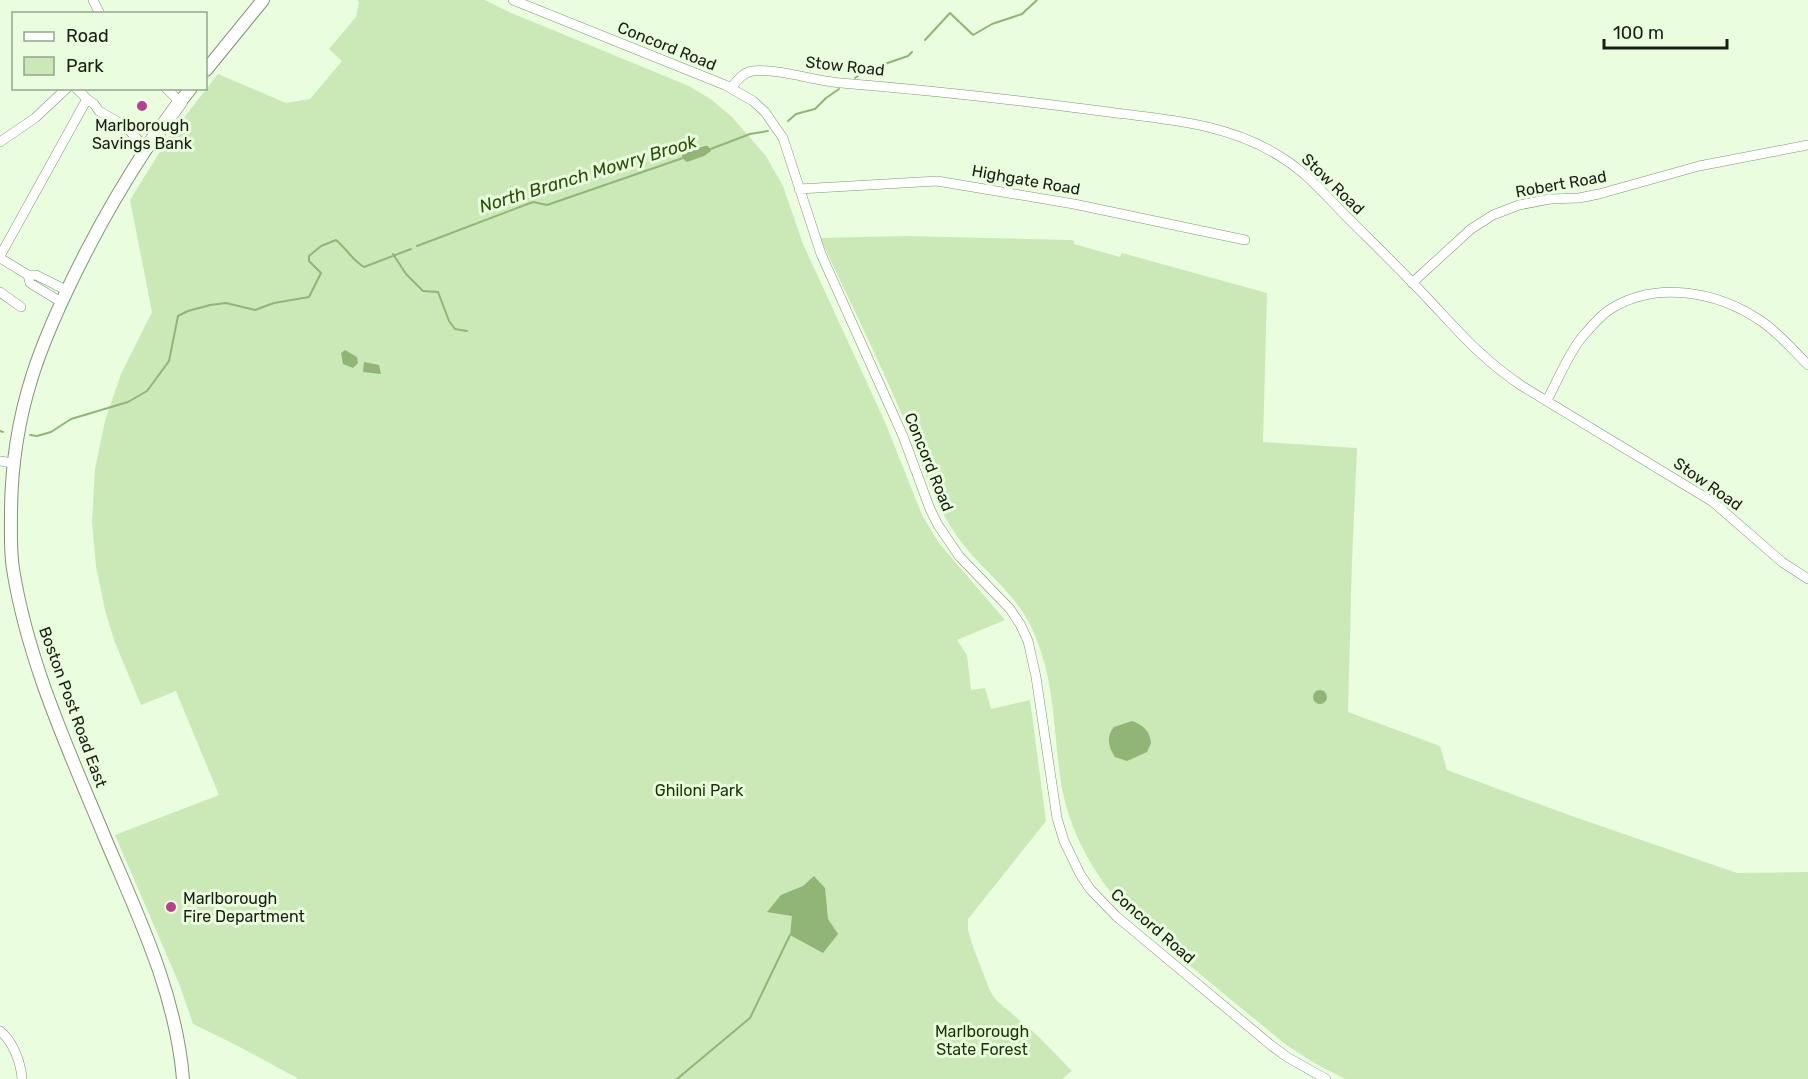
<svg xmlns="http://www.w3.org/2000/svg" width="1808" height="1079" font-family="Rubik,sans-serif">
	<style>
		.green { fill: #cbe9b7 }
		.water { fill: #90b576 }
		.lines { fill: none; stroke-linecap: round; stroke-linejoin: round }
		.stream { stroke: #90b576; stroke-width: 2 }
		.minor-casing { stroke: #829377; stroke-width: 10 }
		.major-casing { stroke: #829377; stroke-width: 14 }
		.highway-casing { stroke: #829377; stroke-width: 15 }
		.minor { stroke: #fff; stroke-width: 9 }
		.major { stroke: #fff; stroke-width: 12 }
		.highway { stroke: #fff; stroke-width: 14 }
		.poi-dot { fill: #b93f91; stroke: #eafdde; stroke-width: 2 }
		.labels { text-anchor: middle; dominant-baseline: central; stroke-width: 6; stroke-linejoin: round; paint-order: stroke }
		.street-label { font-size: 16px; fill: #181e13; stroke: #eafdde }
		.poi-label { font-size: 16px; fill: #181e13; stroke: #eafdde }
		.park-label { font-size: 16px; fill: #1b3204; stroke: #eafdde }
		.water-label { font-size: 18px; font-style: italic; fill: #2d4e09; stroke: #eafdde }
	</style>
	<rect width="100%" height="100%" fill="#eafdde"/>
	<path class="green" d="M357,0H485L509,12L689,86L712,100L732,117L766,156L783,186L803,244L885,422L922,515L938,542L1005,620L957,640L967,655L971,690L985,688L991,709L1030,700L1046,821L968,919V930L973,947L990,991L997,1001L1037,1035L1072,1071L1062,1079H299L234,1044L193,1024L180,986L115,835L219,795L176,691L141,705L114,640L105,610L96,566L92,522L95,469L105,421L121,374L152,312L130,200L169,137L218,74L286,103L310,99L342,61L329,49L356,17L359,2Z
		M907,236L1071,240L1074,241V244L1120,257L1122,253L1267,293L1263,442L1357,448L1352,561L1348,712L1440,746L1447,770L1569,815L1737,873L1808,872V1079H1345L1314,1063L1285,1044L1139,924C1098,884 1067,832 1060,775C1053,722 1054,669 1028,621C1010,587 973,563 953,530C929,494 918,450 900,410C875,352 847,295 820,238Z"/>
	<path class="water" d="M705,146H708L711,151L704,156L687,162L682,158V152Z
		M345,350L357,357L358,363L353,368L343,364L341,353Z
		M364,362L379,365L381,374L363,372Z
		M1313 697a7 7 0 1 1 14 0a7 7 0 1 1-14 0Z
		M1132,721C1143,725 1150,731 1151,743L1147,752L1127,761L1115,757C1108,747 1106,736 1114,727Z
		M814,876L825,888L828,919L838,934L823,953L790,935L792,916L767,912L781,895L803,886Z"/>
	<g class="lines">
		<path class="stream" d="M925,40L950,13L973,35L992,24L1022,14L1037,0
			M855,78L867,70L908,56L912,52
			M788,121L796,114L815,109L826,98L839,89
			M708,150L750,134L768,131
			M417,246L533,202L547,205L683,158
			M393,254L406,274L423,291L438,292L449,321L455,329L467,331
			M0,431L3,432
			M30,435L37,436L51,432L71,419L128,402L147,391L169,361L178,316L188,311L210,305L226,303L255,310L274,303L309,297L321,273L309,261V256L321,246L336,240C346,248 352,260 364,267L411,249
			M677,1079L750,1018L790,935"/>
		<defs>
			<path id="minor" d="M93,0L100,14
				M513,0L725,85L753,101L765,112L783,138L821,254L903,436L930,509L938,525L959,556L1010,609L1020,624L1028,641L1036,677L1057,818L1064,841L1080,874L1090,889L1116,916L1272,1046L1287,1057L1326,1079
				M166,88L180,102
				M731,88C737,81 742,73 752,71C778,68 814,81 841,83C926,90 1009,99 1093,110C1158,119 1228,121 1284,159C1308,174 1327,197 1347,217C1375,245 1403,272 1430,301C1461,334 1483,360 1522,386L1713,502L1782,562L1808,579
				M87,99L94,104L99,111L125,126L141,143L148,146
				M0,142L35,118L67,88
				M799,189L937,181L1074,204L1245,240
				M0,256L87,99L76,88
				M0,258L28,275H36L66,290
				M28,275L30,283L61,302
				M1412,283L1471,229L1493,215L1519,205L1550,199L1579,198L1599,194L1699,166L1808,145
				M0,292L21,307
				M1547,400C1557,382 1569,352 1583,336C1590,328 1600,316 1609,310C1655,280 1717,291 1761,321C1779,333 1793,350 1808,365
				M0,461L13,463
				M0,1031C13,1041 21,1063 22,1079"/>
			<path id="major" d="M206,70L263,0
				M180,102L191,88
				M148,146C125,181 104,217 85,254C41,340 12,411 11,510C11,530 10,550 13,569C28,663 69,751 105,838C138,916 176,993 183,1079"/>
			<path id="highway" d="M148,146L180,102"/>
		</defs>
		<use href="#minor" class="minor-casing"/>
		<use href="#major" class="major-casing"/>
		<use href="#highway" class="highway-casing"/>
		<use href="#minor" class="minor"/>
		<use href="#major" class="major"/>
		<use href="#highway" class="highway"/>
	</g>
	<g class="poi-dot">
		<circle cx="142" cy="106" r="6"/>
		<circle cx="171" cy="907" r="6"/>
	</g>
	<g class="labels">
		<g class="street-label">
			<text transform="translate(667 46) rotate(22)">Concord Road</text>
			<text transform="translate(845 66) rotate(6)">Stow Road</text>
			<text transform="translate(1026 180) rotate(10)">Highgate Road</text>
			<text transform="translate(1333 184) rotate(44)">Stow Road</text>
			<text transform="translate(1561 184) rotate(-10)">Robert Road</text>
			<text transform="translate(929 462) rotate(68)">Concord Road</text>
			<text transform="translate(1708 484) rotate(35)">Stow Road</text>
			<text transform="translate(73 707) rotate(70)">Boston Post Road East</text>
			<text transform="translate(1153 926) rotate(41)">Concord Road</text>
		</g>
		<g class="poi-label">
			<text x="142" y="125">Marlborough<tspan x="142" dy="18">Savings Bank</tspan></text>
			<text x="183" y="898" text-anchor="start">Marlborough<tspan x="183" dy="18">Fire Department</tspan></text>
		</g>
		<g class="park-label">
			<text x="699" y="790">Ghiloni Park</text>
			<text x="982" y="1031">Marlborough<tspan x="982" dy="18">State Forest</tspan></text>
		</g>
		<g class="water-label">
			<text transform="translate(588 174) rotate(-17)">North Branch Mowry Brook</text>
		</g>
	</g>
	<rect x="12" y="12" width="195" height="78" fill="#eafdde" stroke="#96a48d" stroke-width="1.5"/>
	<rect x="24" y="32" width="30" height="9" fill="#ffffff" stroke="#96a48d" stroke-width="1.5"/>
	<text x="66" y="42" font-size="18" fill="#181e13">Road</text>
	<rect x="24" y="57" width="30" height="18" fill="#cbe9b7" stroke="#96a48d" stroke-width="1.5"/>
	<text x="66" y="72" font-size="18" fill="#181e13">Park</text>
	<path d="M1604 39v9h123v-9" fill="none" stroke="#181e13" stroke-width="3"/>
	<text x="1613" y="39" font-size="18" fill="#181e13" stroke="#eafdde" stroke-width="4.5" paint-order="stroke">100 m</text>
</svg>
